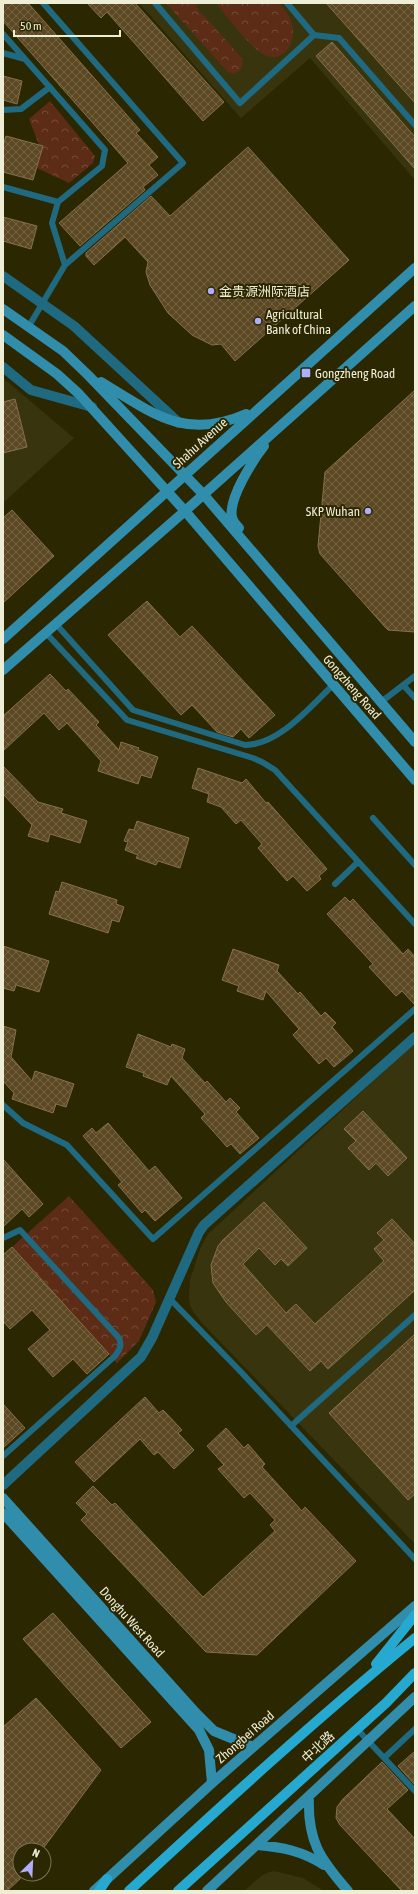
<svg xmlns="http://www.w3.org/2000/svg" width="418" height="1894" font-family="'Asap Condensed','Noto Sans SC',sans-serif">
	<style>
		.built { fill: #38350e }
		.forest { fill: url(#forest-crowns) }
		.building { fill: url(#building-cross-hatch); stroke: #85714b }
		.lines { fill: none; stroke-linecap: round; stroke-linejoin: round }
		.lane { stroke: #206a81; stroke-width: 6 }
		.street { stroke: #206a81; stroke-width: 10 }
		.secondary { stroke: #308dab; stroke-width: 10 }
		.primary { stroke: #25a9d0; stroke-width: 10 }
		.poi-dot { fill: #afaefa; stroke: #2b2700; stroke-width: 1.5 }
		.labels { text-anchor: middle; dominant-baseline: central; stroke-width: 4; stroke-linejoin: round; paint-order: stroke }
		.poi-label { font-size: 13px; fill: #eeedd6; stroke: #2b2700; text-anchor: start }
		.street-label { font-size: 13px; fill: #eeedd6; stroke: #2b2700 }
	</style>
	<defs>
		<pattern id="forest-crowns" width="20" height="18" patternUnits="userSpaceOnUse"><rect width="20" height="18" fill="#5d2c16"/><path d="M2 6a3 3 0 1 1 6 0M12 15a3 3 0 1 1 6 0" fill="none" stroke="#754b37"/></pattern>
		<pattern id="building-cross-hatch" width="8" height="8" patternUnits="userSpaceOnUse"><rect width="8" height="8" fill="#5c4924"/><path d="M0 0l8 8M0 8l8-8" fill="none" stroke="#746443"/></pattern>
	</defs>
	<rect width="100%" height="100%" fill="#2b2700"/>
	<path class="built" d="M139,3H415V180L310,58L241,118Z
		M3,378L74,438L3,503Z
		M415,1043V1544L202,1323L194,1313L190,1305L189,1297L190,1280L200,1249L208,1234Z
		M274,1871L303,1878L324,1891H244L260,1877L267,1873Z"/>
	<path class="forest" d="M166,3H200L196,7L242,58C244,66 240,72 233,74L227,71Z
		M216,3H279C284,9 290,16 292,24C297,40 284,64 265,55C250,48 227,16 216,3Z
		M50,101L95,156L93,163L69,183L37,168L43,146L39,145L29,119Z
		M69,1196L153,1290L156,1302L139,1341L117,1363L12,1247Z"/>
	<path class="building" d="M3,3H28L140,130L136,133L158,157L149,165L158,175L143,187L145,190L80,246L59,223L128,163L3,21Z
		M87,3H135L224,102L203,121L107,12L101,18Z
		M326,3H411L415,7V103Z
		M332,42L415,137V169L316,56Z
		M3,76L22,81L17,104L3,100Z
		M6,136L43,146L33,180L3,172V146Z
		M248,147L349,260L235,361L221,344L212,345L192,335L168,313L150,285L146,272L148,262L125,237L94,265L86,256V253L151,196L170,216Z
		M3,217L37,226L31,249L3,241Z
		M415,390V632L388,630L385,627L320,554L318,546L325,472Z
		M15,399L27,447L3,453V402Z
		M12,510L54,556L3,603V518Z
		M147,601L180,637L192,626L275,715L249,738L241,729L233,737L217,732L192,705L181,715L108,635Z
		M50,674L66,691L68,689L99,722L96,725L119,750L121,742L139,748L138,750L158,757L151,778L141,775L138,784L98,771L101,761L67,723L59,730L44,713L3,751V716Z
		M3,766L38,802L63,809L61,813L87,821L80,843L50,834L48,842L28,836L32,825L3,794Z
		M198,768L242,783L246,779L266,803L268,802L327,869L319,876L321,879L307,891L293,876L287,881L258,848L262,844L241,820L236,824L221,807L207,802L209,794L192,788Z
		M137,821L189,838L180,868L158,861L156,865L136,858L138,855L125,850L128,842L124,841L129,829L134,830Z
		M62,882L117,900L116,904L124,907L119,922L112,920L108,933L49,914L56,891L59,892Z
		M345,897L350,902L353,899L403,954L408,949L415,957V1005L402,991L396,996L369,967L373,964L327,914Z
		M3,946L49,961L39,992L16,985L14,991L3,988Z
		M233,949L279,965L277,971L298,994L300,992L321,1016L325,1012L336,1023L332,1027L353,1051L334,1067L326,1058L319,1064L293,1035L299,1029L266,991L263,1000L237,991L239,986L222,980Z
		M3,1026L16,1030L11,1057L32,1081L35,1071L74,1084L66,1107L56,1104L53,1113L12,1099L14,1093L3,1081Z
		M138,1034L171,1047L172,1044L185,1049L182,1058L205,1083L207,1081L226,1102L230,1098L240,1108L236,1112L259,1138L240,1154L231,1144L227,1147L213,1131L201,1118L205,1114L171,1076L167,1085L143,1076L144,1073L126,1067Z
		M363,1111L407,1158L388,1176L376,1163L369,1170L348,1148L356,1141L344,1129Z
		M108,1123L149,1171L155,1166L182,1198L155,1221L145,1210L142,1213L118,1185L122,1182L83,1136L92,1128L96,1133Z
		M3,1159L43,1204L29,1217L22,1209L3,1227Z
		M264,1202L307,1248L288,1266L281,1259L275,1265L259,1248L243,1264L286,1313L296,1304L315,1324L384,1261L374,1249L384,1240L377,1233L392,1219L415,1244V1290L328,1369L321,1361L310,1371L267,1325L256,1335L226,1302L213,1283L211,1265L218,1246L223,1240Z
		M12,1247L109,1354L87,1374L73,1359L53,1377L28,1349L50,1330L32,1310L10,1329L3,1321V1255Z
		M415,1334V1494L408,1500L329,1413Z
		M145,1397L159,1413L163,1410L182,1430L178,1433L194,1450L174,1469L158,1452L154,1455L140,1439L94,1482L75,1462Z
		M3,1404L25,1428L3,1448Z
		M226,1428L244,1448L248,1444L265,1464L262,1467L302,1511L305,1507L356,1561L257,1655L206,1652L81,1520L87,1514L76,1503L93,1486L112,1505L115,1503L203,1597L275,1531L270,1525L275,1520L250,1493L244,1498L218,1469L224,1465L207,1446Z
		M53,1613L151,1722L121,1748L23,1639Z
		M36,1698L101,1770L42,1850H20V1879L7,1891H3V1727Z
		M415,1751V1783L414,1784L398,1766Z
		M382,1762L408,1790L387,1809L415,1839V1891H402L340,1825L336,1818L337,1807L343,1799Z"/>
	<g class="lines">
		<path class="lane" d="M155,3L240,103L314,35L287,3
			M3,34L105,150L102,166L58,202L52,223L65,265
			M314,35L339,38L415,125
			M3,53L25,59
			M3,110L21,109L50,87
			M3,187L58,202
			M29,326L65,265L183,163L43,3
			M55,623L133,710L245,745C279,745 310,707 333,685
			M45,632L127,720L253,758L262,762L275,770L415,924
			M403,685L415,698
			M381,702L415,676
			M373,818L415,865
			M335,884L358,862
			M3,1105L23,1123L67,1145L153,1239L415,1009
			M3,1238L20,1230L119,1338C122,1346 120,1349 115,1356L3,1456
			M170,1299L242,1373L415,1559
			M291,1426L415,1315
			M357,1729L415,1791
			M384,1758L415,1729"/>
		<path class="street" d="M3,276L74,326L179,423
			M3,367L31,390L92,407
			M3,1485L141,1357L152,1338L199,1232L204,1225L415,1037"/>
		<path class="secondary" d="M3,309L63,351L88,375L204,495L415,742
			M3,335L57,374L79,394L185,511L415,780
			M101,382C152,413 185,441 246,414
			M239,528C236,525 233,522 232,517C228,499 253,460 264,446
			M3,639L415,268
			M3,670L185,511L415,306
			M3,1498L196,1713L214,1731L253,1747
			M3,1513L199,1730L209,1750L212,1783
			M309,1796C307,1841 320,1859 348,1891
			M257,1845C282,1847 302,1851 324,1865
			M94,1891L212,1783L415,1606
			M207,1891L415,1697"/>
		<path class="primary" d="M376,1664L415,1615
			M99,1891L107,1879
			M129,1891C222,1805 316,1719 415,1638
			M178,1891L386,1703L415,1673"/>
	</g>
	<g class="poi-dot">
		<circle cx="211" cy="291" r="4"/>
		<circle cx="258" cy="321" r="4"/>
		<rect x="301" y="368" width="10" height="10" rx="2"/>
		<circle cx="368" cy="511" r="4"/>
	</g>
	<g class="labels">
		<g class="poi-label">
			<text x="219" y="291">金贵源洲际酒店</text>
			<text x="266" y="314">Agricultural<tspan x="266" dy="15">Bank of China</tspan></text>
			<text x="315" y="373">Gongzheng Road</text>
			<text x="360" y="511" text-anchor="end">SKP Wuhan</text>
		</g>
		<g class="street-label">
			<text transform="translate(200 443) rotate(-42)">Shahu Avenue</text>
			<text transform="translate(352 687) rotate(49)">Gongzheng Road</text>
			<text transform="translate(132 1622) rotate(48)">Donghu West Road</text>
			<text transform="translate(245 1737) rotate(-41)">Zhongbei Road</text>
			<text transform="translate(318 1747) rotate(-43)">中北路</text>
		</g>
	</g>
	<rect width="418" height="1894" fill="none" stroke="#eeedd6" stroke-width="8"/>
	<g transform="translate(32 1862) rotate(24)"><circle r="19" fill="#2b2700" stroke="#797656"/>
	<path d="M0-3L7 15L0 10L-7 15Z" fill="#afaefa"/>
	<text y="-6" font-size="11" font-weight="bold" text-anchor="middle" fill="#eeedd6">N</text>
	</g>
	<path d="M14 30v6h106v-6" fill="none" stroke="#eeedd6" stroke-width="2"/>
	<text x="20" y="30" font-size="12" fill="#eeedd6" stroke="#2b2700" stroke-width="3" paint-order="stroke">50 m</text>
</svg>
